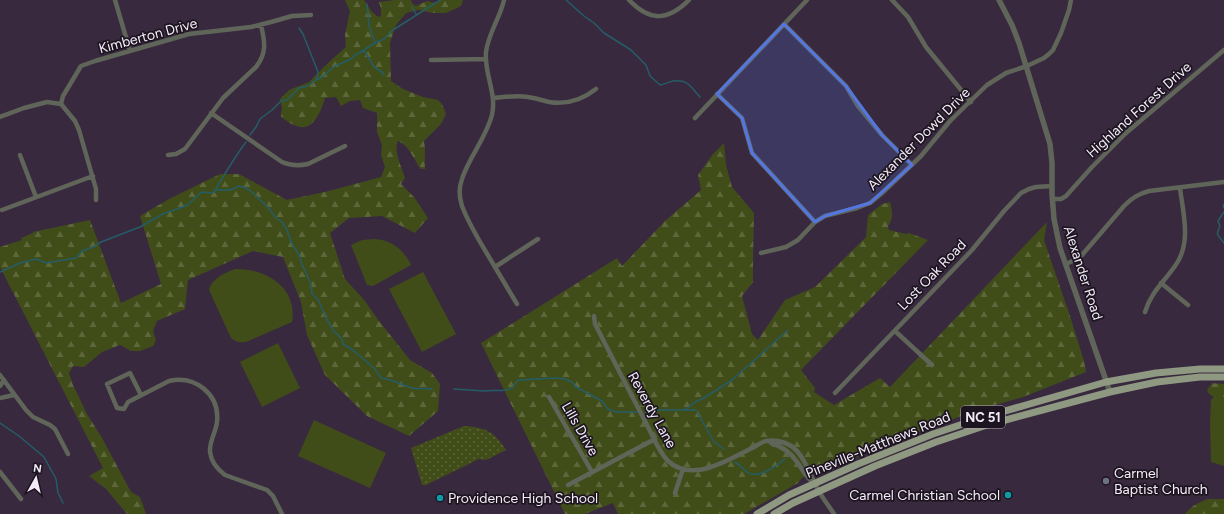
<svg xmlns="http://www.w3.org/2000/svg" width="1224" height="514" font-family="Figtree,sans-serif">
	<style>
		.grass { fill: url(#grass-dots) }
		.forest { fill: url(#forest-firs) }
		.park { fill: #414d19 }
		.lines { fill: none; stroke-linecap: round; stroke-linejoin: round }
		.stream { stroke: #255d67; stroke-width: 1.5 }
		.minor { stroke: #606559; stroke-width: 4.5 }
		.tertiary { stroke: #606559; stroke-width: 5.5 }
		.primary { stroke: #8f9981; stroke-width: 7 }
		.marked { fill: #5376e0; fill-opacity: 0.2; stroke: #5376e0; stroke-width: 3; stroke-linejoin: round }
		.worship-dot { fill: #6b7280; stroke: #1c151f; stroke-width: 1.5 }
		.culture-dot { fill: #0f9aa8; stroke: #1c151f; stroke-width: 1.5 }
		.labels { text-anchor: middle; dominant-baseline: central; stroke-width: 3.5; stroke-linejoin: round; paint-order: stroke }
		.shield { fill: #1c151f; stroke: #b4acb8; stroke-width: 1 }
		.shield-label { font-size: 13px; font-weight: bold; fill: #f5ecfa }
		.street-label { font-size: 14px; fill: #f5ecfa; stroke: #1c151f }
		.poi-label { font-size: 14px; fill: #f5ecfa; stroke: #1c151f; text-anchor: start }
	</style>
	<defs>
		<pattern id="grass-dots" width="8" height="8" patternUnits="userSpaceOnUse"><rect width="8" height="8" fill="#414d19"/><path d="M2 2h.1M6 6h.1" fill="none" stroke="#5d673b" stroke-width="1.8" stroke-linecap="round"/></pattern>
		<pattern id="forest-firs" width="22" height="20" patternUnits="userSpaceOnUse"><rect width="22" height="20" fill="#414d19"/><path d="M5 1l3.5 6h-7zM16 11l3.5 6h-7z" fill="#5d673b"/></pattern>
	</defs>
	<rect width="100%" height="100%" fill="#38293f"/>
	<path class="grass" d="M464,426C485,427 495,432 506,450L486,460L479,459L426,485H422L411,448Z"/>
	<path class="forest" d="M345,0H364L372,12L378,17L381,16V9L379,2L395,0H411L412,3L416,6L427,1L436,3L439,0H463L461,6L446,13H433L418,10L406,13L396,25L390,43L391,81L403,89L423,97L438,100L442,104L446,114L441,124L424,141C426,150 424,160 425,169H421C413,159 410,146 398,141C393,150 402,168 405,178L401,184L414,197L428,218L415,233L382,216L349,218L330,233L345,279L365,301L379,321L410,360L432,373L440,384L438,411L409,436L367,416L325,375L307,335L301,302L283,257L253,251L188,280L185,309L157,321L153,331L156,340L153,346L140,351H131L120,345L102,352L84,367L73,366L69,373L73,385L87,414L102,438L131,492L140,497L146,514H127L106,489L89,476L103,468L0,267V247L22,240L21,238L33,233V232L90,220L121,303L161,284L140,216L169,199L220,174H239L287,200L329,191L381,177L385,167L381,155L382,145L377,132V113L363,108L360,100L350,101L341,106L336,97L325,98C322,108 315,129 301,127C293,126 287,121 281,117L282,108L280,99L289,90L309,82L327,64L346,47L345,35L350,11Z
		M724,143L726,165L732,187L754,213L753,261V282L742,296L752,334L758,340L785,300L815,287L866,237L868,215L882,204L890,202C892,211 894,218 888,226L889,230L906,234L909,233L928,240L801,370L815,388L814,392L834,405L880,378L890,387L1047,222L1044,240L1047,249L1070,316L1084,361L1086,372L1023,397L977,410L867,452L846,463L819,474L813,472L802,478L798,483L744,514H618L613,503L585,514H565L481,343L617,258L622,266L665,221L701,190L698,175L713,154Z
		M1212,383L1224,384V397C1216,397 1210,398 1207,390Z
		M1208,499H1224V514H1185C1191,506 1199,502 1208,499Z"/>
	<path class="park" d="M374,239C392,240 404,250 411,265L373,286L367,285L351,245L362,240Z
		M235,269C266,268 298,288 292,322L246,342C240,343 236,342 231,338L209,290C212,278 225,273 235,269Z
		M423,272L456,334L422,352L389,289Z
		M278,343L300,388L262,407L240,362Z
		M1214,396L1224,397V466L1211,462L1210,423L1211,400Z
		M314,420L386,453L370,488L298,456Z"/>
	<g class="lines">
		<path class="stream" d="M566,0L584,16L594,23L604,33L631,50L646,65L650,76L660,85C665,84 669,82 673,81C689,79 691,88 700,97
			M367,4L369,25L375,43
			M412,7L416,14
			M299,28L303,34L318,72L316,80
			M364,50L374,67L382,72L384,75
			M250,135L256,127L260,119L272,110L281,101L287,100L299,88L308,86L316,80L322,77L335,66L351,59L354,56L375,43L384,39L393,30L440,0
			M216,190H230L239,186L246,188L253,193L267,206L276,218L282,222L287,230L291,242L300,257L301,262L311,284L312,294L318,299L326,318L333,330L342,339L343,344L354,351L375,369L381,378C392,379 401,385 412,388C418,389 425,388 432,389
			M1224,204L1223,206L1224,208
			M1224,212L1218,221L1220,226C1215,237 1218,234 1224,243
			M0,272L20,263L36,259L46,263L76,258L82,251L93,247L101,242L140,227L163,214L188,205L199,194L203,192L212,193L214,192C224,175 234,158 246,142
			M454,389L485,391C493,389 505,393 511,388C514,387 516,382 518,380L556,378L565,379L572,382L576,387L602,401L608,409L616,412H638
			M685,410L695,402L704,398L732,380L788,330
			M645,413L658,410H696L714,442L724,449
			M0,423L19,436L44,457L56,479L58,493L63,503
			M735,462C740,465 743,469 747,472C759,480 775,466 785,459"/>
		<path class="minor" d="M115,0L130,51
			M504,0C500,18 488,34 486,52C484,74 497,93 492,115C486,138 469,157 462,179C459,187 459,197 462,206C468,222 477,237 486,252C496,269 507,287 517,304
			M629,0C650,22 668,21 689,0
			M892,0L908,17L926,47L971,102
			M784,24L846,86L858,106L882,135L912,165
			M431,60L486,59
			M717,94L742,118L752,153L815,222
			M493,98C505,97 516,95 528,97C535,98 542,100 549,102C567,105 582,100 596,89
			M61,104L63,96L81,66L95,61L189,34L251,27L271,22L292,16L311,15
			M211,113L282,162C291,166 299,166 308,164L345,146
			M0,117L24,108L47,102L61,104L75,121L79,130L96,189V200
			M695,118L807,0
			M20,155L36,197
			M168,155L176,154L185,149L223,98L256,67C267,53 265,42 261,25
			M1052,199H1061L1066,196L1092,167L1126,133L1224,50
			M2,210L93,176
			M761,253L786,247L798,240L815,222L825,216L857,208L870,203L881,194L921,156L950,121L987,85L1006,73L1027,66L1044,58L1049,54L1053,50L1061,33L1069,10L1071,0
			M1066,264L1077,259L1082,255L1124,206C1132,198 1138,194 1149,191L1224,182
			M495,267L538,239
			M1161,283L1188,305
			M1145,312C1151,292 1164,282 1175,266C1192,243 1183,213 1180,188
			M594,316L595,324C612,357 628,389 645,421C652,434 658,451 668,461C692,483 726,461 750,449C755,447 761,442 766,441C777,439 790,443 797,451C807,462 811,478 819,491C823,499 829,506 834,514
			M895,331L932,365
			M0,375L26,410L33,417L50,425L55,429L68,454
			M0,386L4,380
			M835,393L972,250L1004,211L1021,193L1029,189L1036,187L1052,186
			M141,395L130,373L107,384L117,408L124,409L128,402L132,400L169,381C195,375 220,394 217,422C216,432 209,442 210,452C211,461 217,469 225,475L267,490L273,496L282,514
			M549,397L592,472
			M0,398L14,395
			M771,443C781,446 791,453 797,462C804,471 805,477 815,484
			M0,472L21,499
			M568,485L655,439
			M675,493L683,469"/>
		<path class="tertiary" d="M999,0L1012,25L1019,43L1050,144L1052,163V194L1054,219L1060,248L1110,392"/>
		<path class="primary" d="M757,514L789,495L858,464L933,434L984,417L1106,382L1156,373L1200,369H1224
			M774,514L793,503L875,466L936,442L987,425L1110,392L1157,382L1200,377H1224"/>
	</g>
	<path class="marked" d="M784,24L846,86L882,135L912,165L870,203L825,216L815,222L752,153L742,118L717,94Z"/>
	<circle class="worship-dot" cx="1106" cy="481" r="4"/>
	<g class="culture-dot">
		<circle cx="1008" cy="495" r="4"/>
		<circle cx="440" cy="498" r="4"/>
	</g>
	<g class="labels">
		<rect class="shield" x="961" y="406" width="44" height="22" rx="3"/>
		<g class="shield-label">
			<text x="983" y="417">NC 51</text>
		</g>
		<g class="street-label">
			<text transform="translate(148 36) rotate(-15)">Kimberton Drive</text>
			<text transform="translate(1139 110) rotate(-42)">Highland Forest Drive</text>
			<text transform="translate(919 139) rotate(-45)">Alexander Dowd Drive</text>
			<text transform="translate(1083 273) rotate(72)">Alexander Road</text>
			<text transform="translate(932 275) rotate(-46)">Lost Oak Road</text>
			<text transform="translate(652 410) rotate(61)">Reverdy Lane</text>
			<text transform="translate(580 429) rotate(60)">Lills Drive</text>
			<text transform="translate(878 445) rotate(-22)">Pineville-Matthews Road</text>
		</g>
		<g class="poi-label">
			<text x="1114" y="473">Carmel<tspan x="1114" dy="16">Baptist Church</tspan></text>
			<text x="1000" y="495" text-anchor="end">Carmel Christian School</text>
			<text x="448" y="498">Providence High School</text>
		</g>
	</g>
	<g transform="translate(36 478) rotate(8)" stroke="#1c151f" stroke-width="3" paint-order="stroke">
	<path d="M0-3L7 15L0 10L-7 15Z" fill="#f5ecfa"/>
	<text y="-6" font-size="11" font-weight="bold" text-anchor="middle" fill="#f5ecfa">N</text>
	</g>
</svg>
